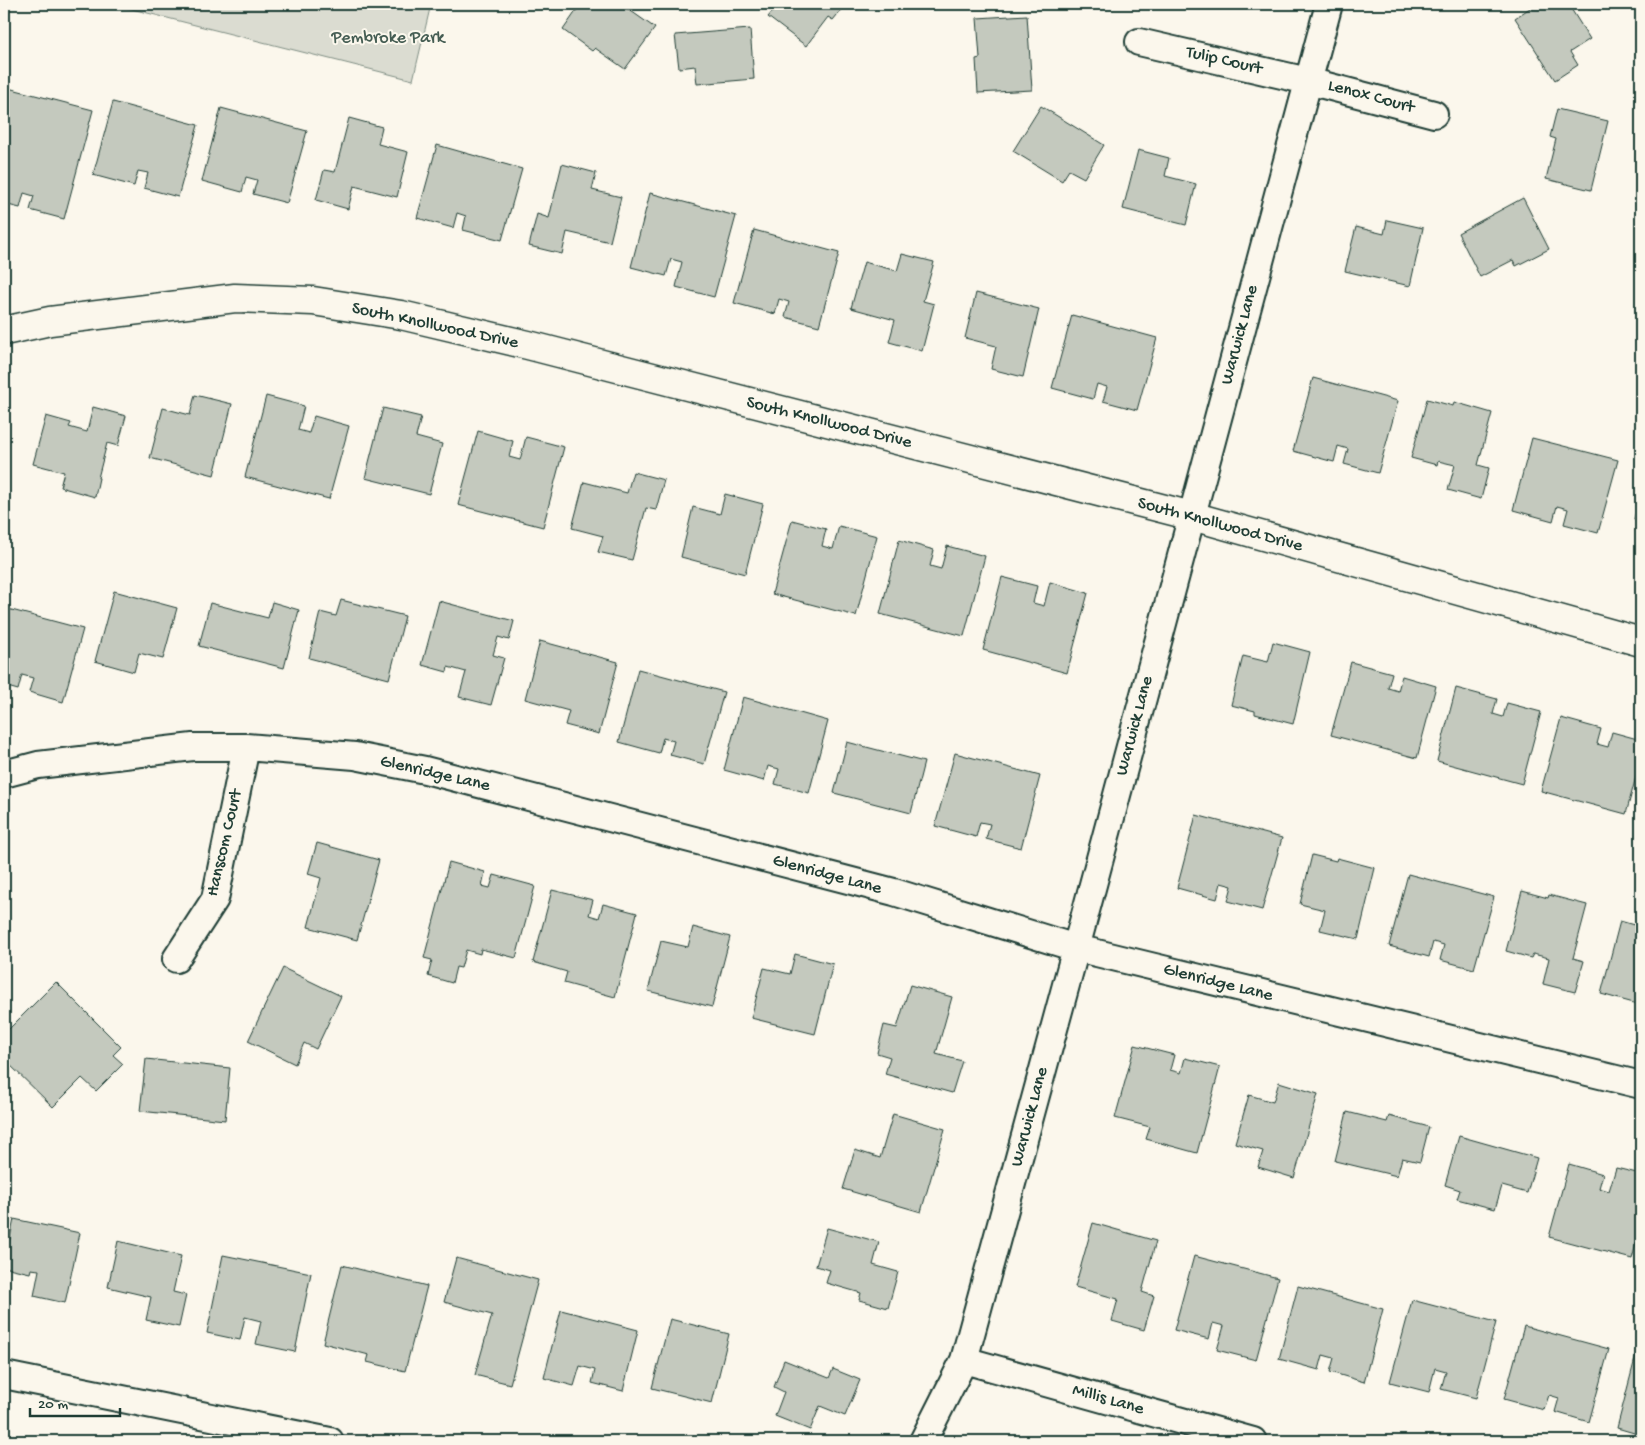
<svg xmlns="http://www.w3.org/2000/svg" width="1645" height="1445" font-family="'Gochi Hand',sans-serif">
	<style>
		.green { fill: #dbdcd1; stroke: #7d8c82 }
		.building { fill: #c4c9be; stroke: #1f3d34 }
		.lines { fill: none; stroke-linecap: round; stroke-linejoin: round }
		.street-casing { stroke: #1f3d34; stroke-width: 30 }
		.secondary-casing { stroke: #1f3d34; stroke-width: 31 }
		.street { stroke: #fbf7ec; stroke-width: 26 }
		.secondary { stroke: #fbf7ec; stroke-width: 28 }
		.labels { text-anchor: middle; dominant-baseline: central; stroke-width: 4; stroke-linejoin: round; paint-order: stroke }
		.park-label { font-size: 18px; fill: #455d53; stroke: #fbf7ec }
		.street-label { font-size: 18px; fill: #1f3d34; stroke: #fbf7ec }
	</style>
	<rect width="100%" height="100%" fill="#fbf7ec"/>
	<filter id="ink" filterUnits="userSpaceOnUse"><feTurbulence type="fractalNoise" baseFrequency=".02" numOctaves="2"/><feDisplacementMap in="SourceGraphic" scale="10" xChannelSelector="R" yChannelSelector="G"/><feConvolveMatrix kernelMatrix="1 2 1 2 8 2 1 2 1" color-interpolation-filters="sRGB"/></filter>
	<g filter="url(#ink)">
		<path class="green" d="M112,4H431L413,80Z"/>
		<path class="building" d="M581,4H621L655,28L625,69L595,48L592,51L563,30Z
			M779,4H846L833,20L828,17L806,46L768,17Z
			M1536,4H1568L1590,39L1570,52L1578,65L1555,80L1515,18Z
			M1027,15L1032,90L978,93L976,59L980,58L977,18Z
			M750,29L754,79L697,84L695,66L679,68L675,35Z
			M8,88L93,110L64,219L30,210L34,196L24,193L20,208L4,204V103Z
			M113,102L198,125L178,197L144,188L148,173L138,171L134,186L93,175Z
			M1041,106L1104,145L1084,178L1069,170L1062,181L1013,151Z
			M221,108L307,131L287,203L253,194L257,180L246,177L242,192L202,181Z
			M1557,109L1608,121L1591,190L1546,179L1556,139L1550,137Z
			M349,118L382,127L378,144L408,152L397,197L354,186L348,209L316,200L324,170L335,172Z
			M437,145L522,169L502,240L463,230L466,216L457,213L453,228L417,218Z
			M1138,150L1169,158L1165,176L1196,184L1186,225L1123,209Z
			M562,164L596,173L592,190L621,197L610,242L567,232L562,254L529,246L537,214L549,218Z
			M650,193L736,216L714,297L676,287L682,262L671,259L666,276L631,267Z
			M1523,198L1549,249L1516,266L1513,260L1480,277L1458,233Z
			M1387,220L1423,228L1410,286L1345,271L1356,227L1384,234Z
			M754,230L839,253L819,326L785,317L789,302L779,299L775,314L734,303Z
			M902,254L934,262L923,301L934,304L922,351L889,342L895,320L851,308L864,262L897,271Z
			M976,293L1039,309L1023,377L991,369L996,346L965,338Z
			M1072,315L1157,338L1137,410L1103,401L1107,387L1097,384L1093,399L1052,388Z
			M1313,378L1398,401L1378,473L1344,464L1348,449L1338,446L1334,462L1293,451Z
			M195,395L232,404L214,475L150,458L163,408L190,415Z
			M266,396L304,406L298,430L309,433L314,416L349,426L329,499L245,477Z
			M1427,399L1453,406L1454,402L1492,413L1478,465L1489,468L1481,499L1448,490L1455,465L1438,461L1437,465L1411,458Z
			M93,407L126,416L118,446L107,443L98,478H99L95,497L60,487L64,472L33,464L46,416L71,423L69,427L87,432Z
			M383,408L421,417L416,437L442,444L429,494L365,478Z
			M478,431L513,441L509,457L520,460L526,437L564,447L543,527L458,505Z
			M1532,438L1618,460L1598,533L1564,524L1568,509L1557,506L1553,521L1513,510Z
			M633,472L664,480L656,510L646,508L632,560L598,552L603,536L572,528L584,482L627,493Z
			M1641,491V521L1634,519Z
			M725,494L763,504L745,574L681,557L693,507L720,514Z
			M792,520L826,529L822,546L833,549L839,526L877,536L856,616L772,594Z
			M899,540L934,550L930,566L941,569L947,546L985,556L964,636L880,614Z
			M1002,577L1037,586L1033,603L1044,606L1050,582L1088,593L1067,673L983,650Z
			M114,591L177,608L163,659L139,653L134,672L95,661Z
			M341,600L405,616L389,679L309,658L320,612L336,616Z
			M439,601L514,621L509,640L498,637L493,655L504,658L491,705L459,697L466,672L448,667L447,672L422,665Z
			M272,602L299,610L284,668L199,646L210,603L268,618Z
			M4,608L83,629L63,702L29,692L33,678L22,675L18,690L4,686Z
			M540,641L618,662L599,734L565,725L569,711L525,699Z
			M1273,642L1310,652L1293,724L1255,714V711L1231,705L1243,656L1268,662Z
			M1351,662L1392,673L1388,688L1398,691L1402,676L1436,686L1417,758L1331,735Z
			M638,669L724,692L704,764L670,755L674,741L663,738L659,753L619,742Z
			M1456,688L1497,699L1493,714L1503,717L1507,703L1541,712L1522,784L1437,761Z
			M743,697L828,721L809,793L775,784L779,769L768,766L764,781L724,770Z
			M1561,718L1601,729L1597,744L1608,747L1612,732L1641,740V758L1626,814L1541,791Z
			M847,742L924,762L911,813L834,793Z
			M955,753L1040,776L1021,848L986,839L990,824L980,822L976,837L935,826Z
			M1196,815L1282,838L1262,910L1228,901L1232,886L1221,883L1217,899L1177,888Z
			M317,843L379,860L357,940L308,927L321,878L308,874Z
			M1312,855L1336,861L1337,858L1375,868L1358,939L1320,930L1325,910L1300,904Z
			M449,862L485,872L482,886L490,888L494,875L535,886L516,958L481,949L480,954L466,950L461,968L456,967L452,983L428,976L432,960L424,958Z
			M1408,874L1494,897L1474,969L1440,960L1444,945L1433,942L1429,957L1389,946Z
			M552,890L593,900L589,915L599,918L603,904L637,913L615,997L564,983L567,972L533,962Z
			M1522,891L1548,898L1549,895L1587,905L1573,958L1584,961L1575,992L1543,984L1549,958L1533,954L1531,958L1506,951Z
			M1620,921L1641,927V1005L1601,994Z
			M693,927L730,937L712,1007L648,991L661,941L688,947Z
			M795,954L833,964L815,1034L751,1018L764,968L790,974Z
			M283,968L341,996L316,1049L304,1043L295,1064L248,1041Z
			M56,982L121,1047L113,1055L123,1064L96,1091L82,1078L53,1107L4,1059V1034Z
			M910,985L952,997L936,1054L962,1061L952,1093L885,1074L890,1057L877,1053L884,1025L897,1028Z
			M1135,1045L1174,1055L1170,1070L1181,1073L1185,1058L1220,1067L1197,1153L1146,1139L1150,1127L1115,1118Z
			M146,1059L230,1068L225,1120L140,1111Z
			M1279,1082L1318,1094L1294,1178L1258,1167L1263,1151L1235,1143L1249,1095L1273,1102Z
			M1347,1112L1387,1122L1389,1116L1429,1127L1420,1162L1402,1158L1397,1176L1335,1161Z
			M893,1114L945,1129L921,1212L843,1189L855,1150L880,1158Z
			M1459,1136L1537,1158L1527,1193L1502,1186L1495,1209L1457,1199L1460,1190L1445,1185Z
			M1569,1164L1603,1174L1599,1188L1609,1191L1616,1168L1641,1174V1225L1632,1259L1549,1237Z
			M14,1219L80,1233L65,1303L34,1296L39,1270L31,1269L30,1273L4,1267Z
			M1093,1223L1156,1241L1142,1292L1154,1296L1144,1330L1112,1321L1118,1299L1075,1287Z
			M827,1228L879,1242L873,1265L898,1272L888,1308L859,1300L861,1293L826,1283L830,1270L816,1266Z
			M118,1241L181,1256L173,1292L186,1295L179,1327L146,1320L151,1297L108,1287Z
			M223,1255L311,1273L295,1352L256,1344L261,1321L245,1317L240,1340L207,1333Z
			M1194,1256L1278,1278L1256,1360L1217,1350L1224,1326L1213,1323L1209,1339L1174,1330Z
			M456,1258L538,1280L510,1384L475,1375L492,1315L444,1302Z
			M342,1265L427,1286L405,1371L367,1362L369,1355L323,1343Z
			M1298,1286L1383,1309L1364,1382L1330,1372L1334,1358L1323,1355L1319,1370L1279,1359Z
			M1412,1300L1496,1322L1476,1398L1441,1389L1446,1371L1435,1368L1429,1392L1390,1382Z
			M561,1310L638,1330L623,1391L592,1383L595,1370L580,1366L574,1386L544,1378Z
			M670,1319L729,1334L712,1403L652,1388Z
			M1524,1326L1609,1349L1589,1422L1555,1412L1559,1398L1549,1395L1544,1410L1504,1399Z
			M1636,1355L1641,1357V1435L1617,1428Z
			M784,1360L829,1378L833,1369L860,1380L845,1416L820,1406L810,1430L775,1416L784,1392L774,1387Z"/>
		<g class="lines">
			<defs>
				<path id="street" d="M1139,42L1308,81L1434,114
					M4,774L38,765L193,747H246L355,756L425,770L894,892L1076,948L1641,1085
					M176,959L215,899L246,747
					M964,1360L1253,1441
					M4,1375L330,1441
					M923,1441L964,1360L1076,948L1329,4"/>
				<path id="secondary" d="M4,331L50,321L235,298L313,301L401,315L528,345L1192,516L1641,642"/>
			</defs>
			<use href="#street" class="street-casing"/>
			<use href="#secondary" class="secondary-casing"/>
			<use href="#street" class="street"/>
			<use href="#secondary" class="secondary"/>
		</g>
	</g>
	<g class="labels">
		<g class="park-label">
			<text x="388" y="38">Pembroke Park</text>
		</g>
		<g class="street-label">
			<text transform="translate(1224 61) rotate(13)">Tulip Court</text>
			<text transform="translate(1371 97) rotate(15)">Lenox Court</text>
			<text transform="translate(435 326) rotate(12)">South Knollwood Drive</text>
			<text transform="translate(1240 335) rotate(-75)">Warwick Lane</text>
			<text transform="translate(829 423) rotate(14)">South Knollwood Drive</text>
			<text transform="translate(1220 525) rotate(15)">South Knollwood Drive</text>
			<text transform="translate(1135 726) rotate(-75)">Warwick Lane</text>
			<text transform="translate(435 774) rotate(13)">Glenridge Lane</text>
			<text transform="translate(225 843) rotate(-77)">Hanscom Court</text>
			<text transform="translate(827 875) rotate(15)">Glenridge Lane</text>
			<text transform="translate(1218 983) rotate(14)">Glenridge Lane</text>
			<text transform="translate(1030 1117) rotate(-75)">Warwick Lane</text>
			<text transform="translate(1108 1400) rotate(16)">Millis Lane</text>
		</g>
	</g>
	<rect width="1645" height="1445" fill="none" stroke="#fbf7ec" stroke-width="20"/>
	<rect x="10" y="10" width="1625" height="1425" fill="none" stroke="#1f3d34" stroke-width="2" filter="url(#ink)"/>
	<path d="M30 1408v8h90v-8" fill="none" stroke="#1f3d34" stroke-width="2.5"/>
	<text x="38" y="1408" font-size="15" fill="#1f3d34" stroke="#fbf7ec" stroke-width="4" paint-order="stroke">20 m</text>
</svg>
